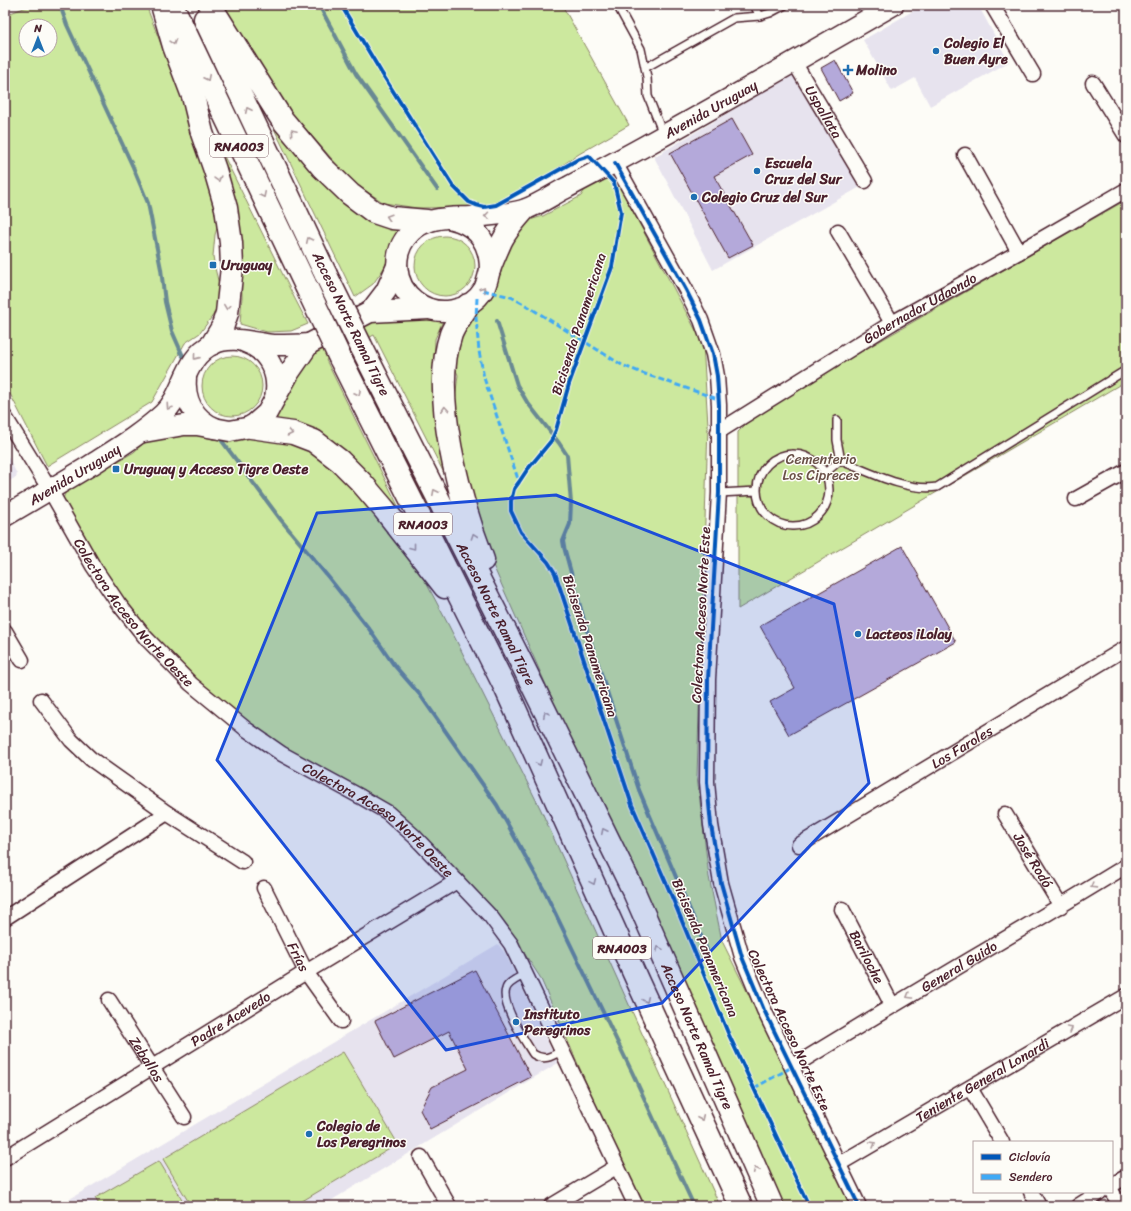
<svg xmlns="http://www.w3.org/2000/svg" width="1131" height="1211" font-family="Sriracha,sans-serif">
	<style>
		.built { fill: #e7e3ee }
		.green { fill: #cce89e; stroke: #8b8464; fill-rule: evenodd }
		.lines { fill: none; stroke-linecap: round; stroke-linejoin: round }
		.stream { stroke: #698993; stroke-width: 4 }
		.building { fill: #b4a9da; stroke: #4a1f2b }
		.lane-casing { stroke: #4a1f2b; stroke-width: 10 }
		.street-casing { stroke: #4a1f2b; stroke-width: 17 }
		.secondary-casing { stroke: #4a1f2b; stroke-width: 23 }
		.highway-casing { stroke: #4a1f2b; stroke-width: 25 }
		.lane { stroke: #fdfcf7; stroke-width: 7 }
		.street { stroke: #fdfcf7; stroke-width: 14 }
		.secondary { stroke: #fdfcf7; stroke-width: 20 }
		.highway { stroke: #fdfcf7; stroke-width: 22 }
		.highway-bridge-casing { stroke: #4a1f2b; stroke-width: 25; stroke-linecap: butt }
		.highway-bridge { stroke: #fdfcf7; stroke-width: 22 }
		.quiet { stroke: #3fa9f5; stroke-width: 3; stroke-dasharray: 6 3; stroke-linecap: butt }
		.cycleway-casing { stroke: #fdfcf7; stroke-width: 6 }
		.cycleway { stroke: #0057b8; stroke-width: 4 }
		.oneway { stroke: #ac999b }
		.marked { fill: #1d4ed8; fill-opacity: 0.2; stroke: #1d4ed8; stroke-width: 3; stroke-linejoin: round }
		.poi-dot { fill: #1f6fb2; stroke: #fdfcf7; stroke-width: 1.5 }
		.labels { text-anchor: middle; dominant-baseline: central; stroke-width: 3; stroke-linejoin: round; paint-order: stroke }
		.shield { fill: #fdfcf7; stroke: #806168; stroke-width: 1 }
		.shield-label { font-size: 13px; font-weight: bold; fill: #4a1f2b }
		.poi-label { font-size: 14px; font-weight: bold; fill: #4a1f2b; stroke: #fdfcf7; text-anchor: start }
		.street-label { font-size: 14px; fill: #4a1f2b; stroke: #fdfcf7 }
		.park-label { font-size: 14px; fill: #6a5148; stroke: #fdfcf7 }
	</style>
	<rect width="100%" height="100%" fill="#fdfcf7"/>
	<filter id="ink" filterUnits="userSpaceOnUse"><feTurbulence type="fractalNoise" baseFrequency=".025" numOctaves="2"/><feDisplacementMap in="SourceGraphic" scale="8" xChannelSelector="R" yChannelSelector="G"/><feConvolveMatrix kernelMatrix="1 2 1 2 8 2 1 2 1" color-interpolation-filters="sRGB"/></filter>
	<g filter="url(#ink)">
		<path class="built" d="M923,5H978L1009,62L930,106L915,78L892,91L863,40Z
			M795,73L862,186L713,270L654,157Z
			M5,451L17,474L16,477L5,484Z
			M498,944L505,953L558,1063L322,1206H58Z"/>
		<path class="green" d="M32,5H146L185,107L219,221L215,235L213,256L215,268L221,293L214,314L200,333L185,343L152,402L47,466L5,384V15ZM26,26H50V50H26Z
			M224,5H562L629,125L579,154L499,207L417,208L384,203L351,181L285,105L253,56Z
			M242,62L292,136L397,228L396,240L386,265L373,284L355,297Z
			M210,128L294,297L308,324L291,331L267,332L240,324L242,297L241,269Z
			M612,177L620,187L703,344L708,425L697,776L709,877L722,941L808,1114L852,1206H782L658,928L550,694L484,545L451,423L456,391L458,375L451,359L496,263L523,222L543,216L581,196L586,188L604,178Z
			M1126,200V381L738,609V432L761,409Z
			M415 266a30 30 0 1 1 60 0a30 30 0 1 1-60 0Z
			M445,316L435,339L434,367L450,485L374,335L326,360L411,532L375,488L266,423L316,346L361,320Z
			M202 386a30 30 0 1 1 60 0a30 30 0 1 1-60 0Z
			M165,432L300,438L336,467L411,554L449,626L541,810L720,1206H642L621,1163L540,977L499,915L389,807L280,748L206,692L120,602L61,504L66,491L134,452L149,438Z
			M343,1052L398,1144L294,1206H191L163,1159Z
			M159,1161L186,1206H100L95,1198Z"/>
		<g class="lines">
			<path class="stream" d="M60,5L67,25L133,167L148,203L161,269L165,302L172,331L183,356L180,352
				M319,5L356,74L437,189
				M497,321L517,385L527,402L559,443L567,455L571,503L570,524L563,541L564,547L585,624L639,790L707,950
				M219,437L281,520L329,578L370,630L394,665L421,696L497,805L545,892L632,1072L694,1206"/>
		</g>
		<path class="building" d="M835,60L853,93L839,101L821,68Z
			M732,119L752,155L714,176L753,245L728,258L670,153Z
			M902,546L956,642L789,735L770,702L795,688L760,626Z
			M475,970L531,1077L430,1129L420,1110L432,1087L468,1069L449,1031L394,1059L375,1021Z"/>
		<g class="lines">
			<defs>
				<path id="lane" d="M617,5L641,49L647,77L648,96L663,134
					M754,5L760,16
					M645,68L734,18L760,16L770,13L785,5
					M757 490a36 36 0 1 1 72 0a36 36 0 1 1-72 0Z
					M839,460C867,471 907,492 937,487L1126,370
					M825,473L837,463L840,456L837,440V420
					M719,493L757,491
					M525,974C519,978 508,982 506,989C500,1004 525,1041 533,1054C544,1061 551,1057 561,1051"/>
				<g id="street">
					<path d="M992,5L1033,74"/>
					<path id="s1" d="M794,62L865,181"/>
					<path d="M1093,83L1126,136"/>
					<path d="M965,155L1019,252"/>
					<path d="M615,163L686,290L701,320L713,354L717,376L719,405V493L708,679L707,782L711,825L721,883L742,957L764,1010L859,1206"/>
					<path d="M838,231L892,323"/>
					<path id="s2" d="M5,417L50,490L93,566L118,603L145,637L191,684L246,729L282,754L361,797L387,812L414,836L491,917L511,944L636,1206"/>
					<path id="s3" d="M718,432L892,323L1019,252L1126,190"/>
					<path d="M1076,499L1126,471"/>
					<path d="M5,631L22,660"/>
					<path d="M41,700L71,740L91,759L167,813L243,862"/>
					<path id="s4" d="M1005,814L1061,906"/>
					<path id="s5" d="M799,845L1126,648"/>
					<path id="s6" d="M264,888L306,972L341,1021"/>
					<path id="s7" d="M842,909L892,1005"/>
					<path d="M5,918L167,813"/>
					<path id="s8" d="M109,1000L184,1117"/>
					<path id="s9" d="M792,1067C902,999 1015,934 1126,866"/>
					<path d="M970,1088L1002,1142"/>
					<path d="M421,1157L449,1206"/>
					<path id="s10" d="M5,1158L306,972L457,881"/>
					<path id="s11" d="M839,1164L1126,996"/>
					<path d="M1112,1185L1126,1177"/>
					<path d="M1031,1192L1039,1206"/>
					<path d="M1112,1192L1121,1206"/>
					<path d="M551,1206L616,1167"/>
					<path d="M1078,1206L1100,1192"/>
				</g>
				<g id="secondary">
					<path id="s12" d="M526,209C517,219 508,229 502,241C498,250 493,261 490,270C488,277 487,283 484,289C470,313 436,318 415,301C393,284 391,251 411,232C427,216 450,218 471,217C486,216 512,214 526,209C540,204 554,194 568,187C596,172 624,158 652,142C733,97 813,51 893,5"/>
					<path d="M452,219C478,225 490,245 490,270"/>
					<path d="M370,312L386,291L397,266"/>
					<path d="M245,342C269,350 280,375 275,398"/>
					<path d="M186,376C184,399 193,419 215,428"/>
					<path d="M144,432L184,425H197L230,431L251,427L267,413L289,373L309,344L370,312L429,309"/>
					<path id="s13" d="M5,516C34,499 63,482 91,465C116,449 141,434 163,414C185,394 184,357 213,344C231,335 253,343 273,345C285,345 297,345 309,344"/>
				</g>
				<g id="highway">
					<path d="M162,5L174,46L193,96L202,133L215,170L226,208L231,243L232,267L227,313L222,328L213,343"/>
					<path d="M210,5L281,118L322,167L350,194L374,212L392,218L427,221"/>
					<path d="M175,11L306,286"/>
					<path d="M205,19L326,275"/>
					<path d="M468,305C463,314 455,324 451,334C430,396 460,500 483,560"/>
					<path id="s14" d="M361,346L522,664L634,892L772,1206"/>
					<path d="M340,358L506,689L638,982L741,1206"/>
					<path d="M251,427L293,433L314,441L340,461L361,482L384,509L445,587"/>
				</g>
			</defs>
			<use href="#lane" class="lane-casing"/>
			<use href="#street" class="street-casing"/>
			<use href="#secondary" class="secondary-casing"/>
			<use href="#highway" class="highway-casing"/>
			<use href="#lane" class="lane"/>
			<use href="#street" class="street"/>
			<use href="#secondary" class="secondary"/>
			<use href="#highway" class="highway"/>
			<defs>
				<path id="highway-bridge" d="M326,275L361,346
					M306,286L340,358"/>
			</defs>
			<use href="#highway-bridge" class="highway-bridge-casing"/>
			<use href="#highway-bridge" class="highway-bridge"/>
			<path class="quiet" d="M483,290L511,297L524,304L622,365L642,373L718,399
				M477,298L476,318L479,351L484,378L519,482
				M754,1088L792,1067"/>
			<defs>
				<path id="cycleway" d="M341,5L381,72L453,186L469,202L476,205L484,207L496,205L577,160L589,156L614,183L621,212L612,267L569,384L556,430L551,441L527,470L519,482L514,489L511,501V511L521,532L548,562L555,573L632,805L670,892L728,1033L809,1206
					M615,163L686,290L701,320L713,354L717,376L719,405V493L708,679L707,782L711,825L721,883L742,957L764,1010L859,1206"/>
			</defs>
			<use href="#cycleway" class="cycleway-casing"/>
			<use href="#cycleway" class="cycleway"/>
		</g>
		<defs><path id="oneway-chevron" d="M-2-3.5L2.5 0L-2 3.5" fill="none" stroke-width="1.6" stroke-linecap="round" stroke-linejoin="round"/></defs>
		<g class="oneway">
			<use href="#oneway-chevron" transform="translate(173 42) rotate(73)"/>
			<use href="#oneway-chevron" transform="translate(207 78) rotate(64)"/>
			<use href="#oneway-chevron" transform="translate(248 110) rotate(-115)"/>
			<use href="#oneway-chevron" transform="translate(293 132) rotate(-130)"/>
			<use href="#oneway-chevron" transform="translate(218 179) rotate(74)"/>
			<use href="#oneway-chevron" transform="translate(263 195) rotate(64)"/>
			<use href="#oneway-chevron" transform="translate(487 216) rotate(172)"/>
			<use href="#oneway-chevron" transform="translate(389 217) rotate(-163)"/>
			<use href="#oneway-chevron" transform="translate(309 240) rotate(-115)"/>
			<use href="#oneway-chevron" transform="translate(483 289) rotate(-58)"/>
			<use href="#oneway-chevron" transform="translate(227 307) rotate(98)"/>
			<use href="#oneway-chevron" transform="translate(196 357) rotate(129)"/>
			<use href="#oneway-chevron" transform="translate(358 393) rotate(63)"/>
			<use href="#oneway-chevron" transform="translate(169 407) rotate(124)"/>
			<use href="#oneway-chevron" transform="translate(445 409) rotate(-95)"/>
			<use href="#oneway-chevron" transform="translate(290 433) rotate(12)"/>
			<use href="#oneway-chevron" transform="translate(435 492) rotate(-117)"/>
			<use href="#oneway-chevron" transform="translate(474 536) rotate(-109)"/>
			<use href="#oneway-chevron" transform="translate(413 547) rotate(52)"/>
			<use href="#oneway-chevron" transform="translate(546 714) rotate(-116)"/>
			<use href="#oneway-chevron" transform="translate(539 763) rotate(66)"/>
			<use href="#oneway-chevron" transform="translate(604 831) rotate(-116)"/>
			<use href="#oneway-chevron" transform="translate(593 882) rotate(66)"/>
			<use href="#oneway-chevron" transform="translate(1093 886) rotate(148)"/>
			<use href="#oneway-chevron" transform="translate(659 949) rotate(-114)"/>
			<use href="#oneway-chevron" transform="translate(909 996) rotate(150)"/>
			<use href="#oneway-chevron" transform="translate(646 1000) rotate(65)"/>
			<use href="#oneway-chevron" transform="translate(1070 1029) rotate(-30)"/>
			<use href="#oneway-chevron" transform="translate(701 1118) rotate(65)"/>
			<use href="#oneway-chevron" transform="translate(873 1144) rotate(-30)"/>
			<use href="#oneway-chevron" transform="translate(756 1170) rotate(-114)"/>
		</g>
	</g>
	<path class="marked" d="M556,495L834,604L869,783L662,1003L446,1050L217,760L317,513Z"/>
	<g class="poi-dot">
		<circle cx="936" cy="51" r="4"/>
		<path d="M846 64h4v4h4v4h-4v4h-4v-4h-4v-4h4z"/>
		<circle cx="757" cy="171" r="4"/>
		<circle cx="694" cy="197" r="4"/>
		<rect x="209" y="261" width="8" height="8" rx="2"/>
		<rect x="112" y="465" width="8" height="8" rx="2"/>
		<circle cx="858" cy="634" r="4"/>
		<circle cx="516" cy="1022" r="4"/>
		<circle cx="309" cy="1134" r="4"/>
	</g>
	<g class="labels">
		<g class="shield">
			<rect x="210" y="135" width="58" height="22" rx="3"/>
			<rect x="394" y="513" width="58" height="22" rx="3"/>
			<rect x="593" y="937" width="58" height="22" rx="3"/>
		</g>
		<g class="shield-label">
			<text x="239" y="146">RNA003</text>
			<text x="423" y="524">RNA003</text>
			<text x="622" y="948">RNA003</text>
		</g>
		<g class="poi-label">
			<text x="944" y="43">Colegio El<tspan x="944" dy="16">Buen Ayre</tspan></text>
			<text x="856" y="70">Molino</text>
			<text x="765" y="163">Escuela<tspan x="765" dy="16">Cruz del Sur</tspan></text>
			<text x="702" y="197">Colegio Cruz del Sur</text>
			<text x="221" y="265">Uruguay</text>
			<text x="124" y="469">Uruguay y Acceso Tigre Oeste</text>
			<text x="866" y="634">Lacteos iLolay</text>
			<text x="524" y="1014">Instituto<tspan x="524" dy="16">Peregrinos</tspan></text>
			<text x="317" y="1126">Colegio de<tspan x="317" dy="16">Los Peregrinos</tspan></text>
		</g>
		<g class="street-label">
			<text stroke="none"><textPath href="#s12" startOffset="578">Avenida Uruguay</textPath></text>
			<text stroke="none"><textPath href="#s1" startOffset="58">Uspallata</textPath></text>
			<text stroke="none"><textPath href="#s3" startOffset="237">Gobernador Udaondo</textPath></text>
			<text transform="translate(351 324) rotate(64)">Acceso Norte Ramal Tigre</text>
			<text transform="translate(579 324) rotate(-72)">Bicisenda Panamericana</text>
			<text stroke="none"><textPath href="#s13" startOffset="81">Avenida Uruguay</textPath></text>
			<text stroke="none"><textPath href="#s2" startOffset="235">Colectora Acceso Norte Oeste</textPath></text>
			<text stroke="none"><textPath href="#s14" startOffset="300">Acceso Norte Ramal Tigre</textPath></text>
			<text transform="translate(701 615) rotate(-87)">Colectora Acceso Norte Este</text>
			<text transform="translate(590 646) rotate(72)">Bicisenda Panamericana</text>
			<text stroke="none"><textPath href="#s5" startOffset="190">Los Faroles</textPath></text>
			<text stroke="none"><textPath href="#s2" startOffset="559">Colectora Acceso Norte Oeste</textPath></text>
			<text stroke="none"><textPath href="#s4" startOffset="54">José Rodó</textPath></text>
			<text transform="translate(705 948) rotate(67)">Bicisenda Panamericana</text>
			<text stroke="none"><textPath href="#s6" startOffset="77">Frías</textPath></text>
			<text stroke="none"><textPath href="#s7" startOffset="54">Bariloche</textPath></text>
			<text stroke="none"><textPath href="#s9" startOffset="195">General Guido</textPath></text>
			<text stroke="none"><textPath href="#s10" startOffset="265">Padre Acevedo</textPath></text>
			<text transform="translate(789 1030) rotate(65)">Colectora Acceso Norte Este</text>
			<text stroke="none"><textPath href="#s14" startOffset="768">Acceso Norte Ramal Tigre</textPath></text>
			<text stroke="none"><textPath href="#s8" startOffset="70">Zeballos</textPath></text>
			<text stroke="none"><textPath href="#s11" startOffset="166">Teniente General Lonardi</textPath></text>
		</g>
		<g class="park-label">
			<text x="821" y="459">Cementerio<tspan x="821" dy="16">Los Cipreces</tspan></text>
		</g>
	</g>
	<rect width="1131" height="1211" fill="none" stroke="#fdfcf7" stroke-width="20"/>
	<rect x="10" y="10" width="1111" height="1191" fill="none" stroke="#4a1f2b" stroke-width="1.5" filter="url(#ink)"/>
	<rect x="973" y="1141" width="140" height="52" fill="#fdfcf7" stroke="#b5a4a5"/>
	<rect x="981" y="1154" width="20" height="6" fill="#0057b8" stroke="#b5a4a5"/>
	<text x="1009" y="1161" font-size="12" fill="#4a1f2b">Ciclovía</text>
	<rect x="981" y="1174" width="20" height="6" fill="#3fa9f5" stroke="#b5a4a5"/>
	<text x="1009" y="1181" font-size="12" fill="#4a1f2b">Sendero</text>
	<g transform="translate(38 38)"><circle r="19" fill="#fdfcf7" stroke="#b5a4a5"/>
	<path d="M0-3L7 15L0 10L-7 15Z" fill="#1f6fb2"/>
	<text y="-6" font-size="11" font-weight="bold" text-anchor="middle" fill="#4a1f2b">N</text>
	</g>
</svg>
